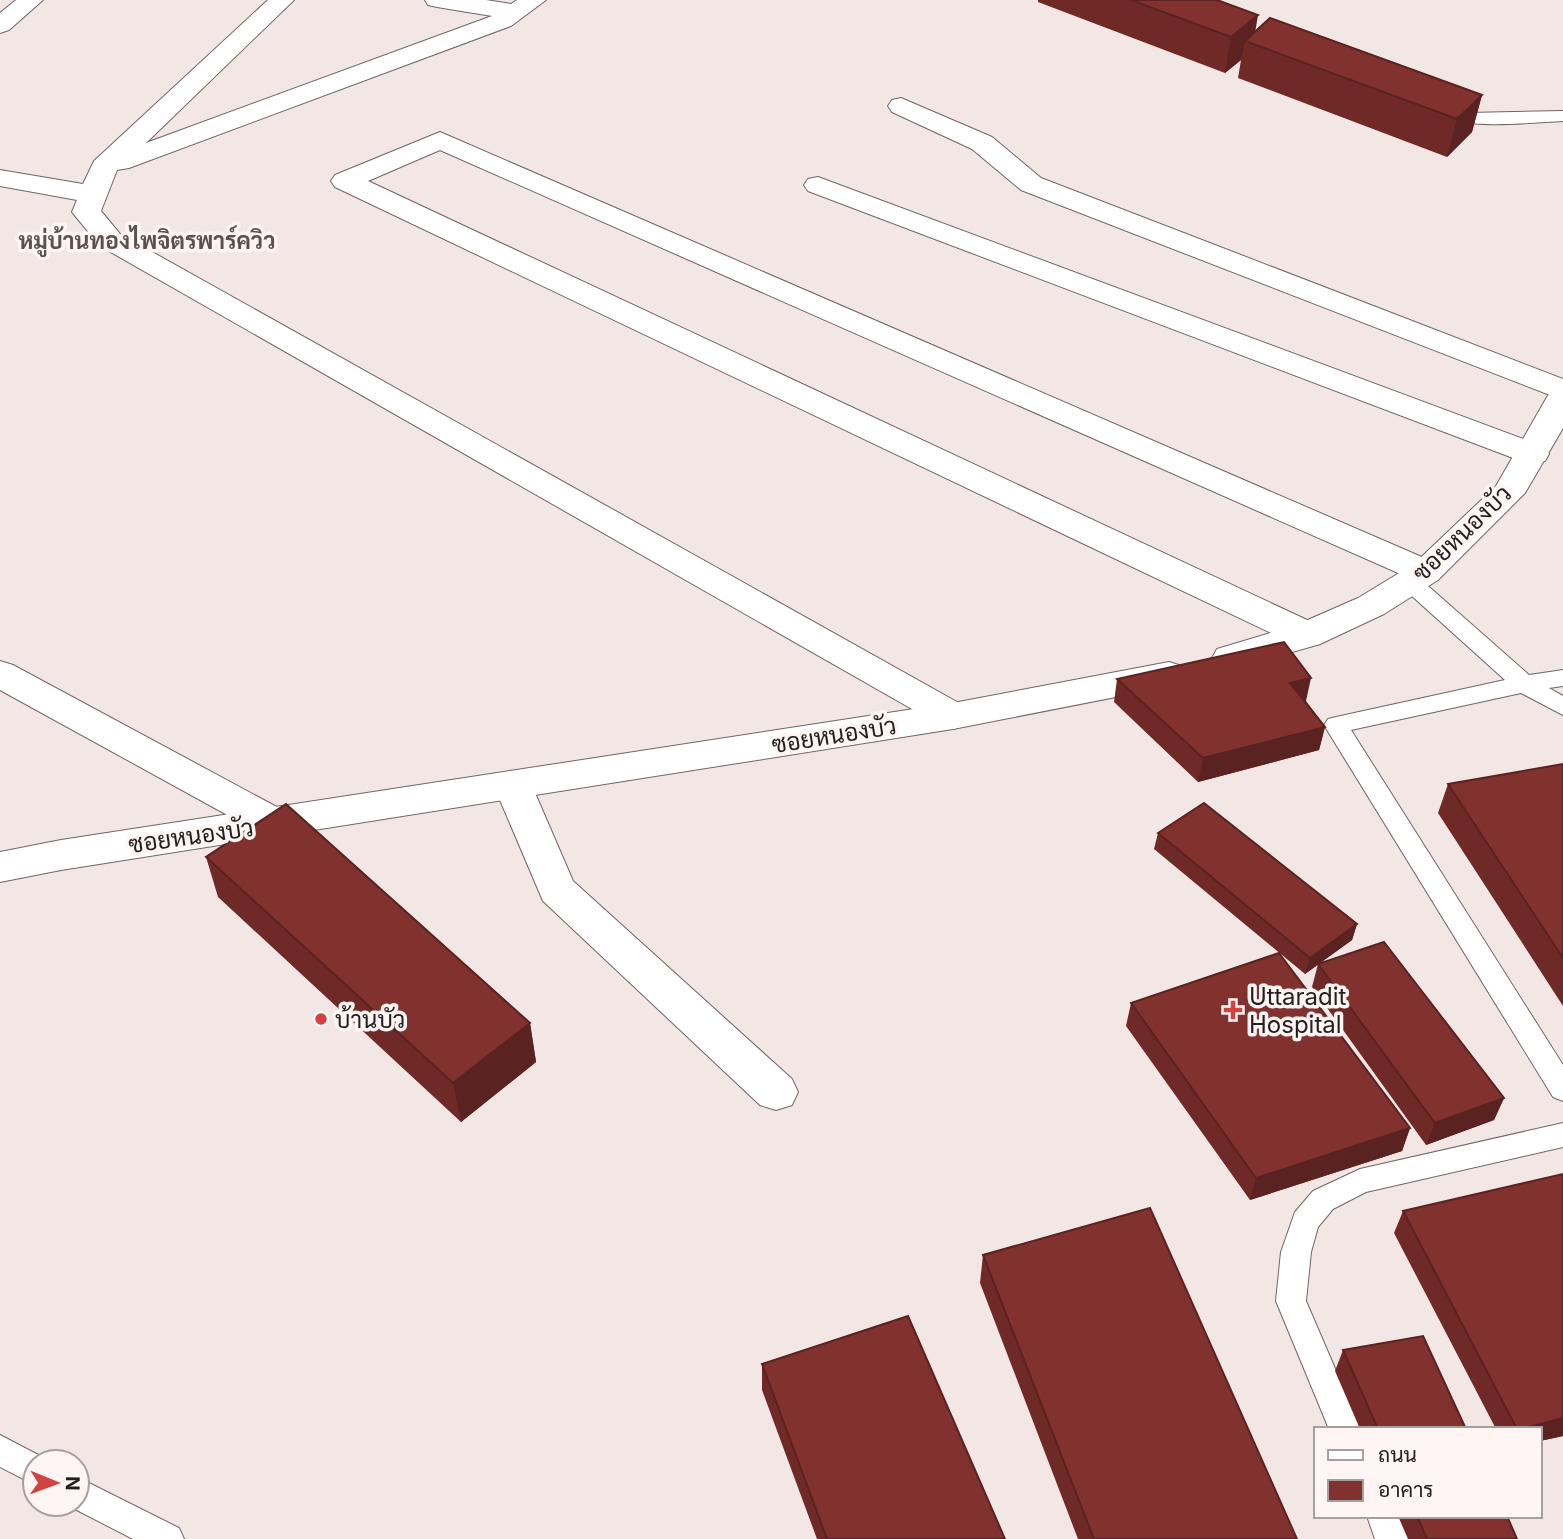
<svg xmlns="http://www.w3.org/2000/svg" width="1563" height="1539" font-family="Inter,Sarabun,sans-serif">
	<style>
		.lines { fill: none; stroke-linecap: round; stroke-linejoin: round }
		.service-casing { stroke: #6f6564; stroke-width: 2 }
		.minor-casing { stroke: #6f6564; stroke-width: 2 }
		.tertiary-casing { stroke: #6f6564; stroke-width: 2 }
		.service { fill: #fff; fill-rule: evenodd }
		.minor { fill: #fff; fill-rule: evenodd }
		.tertiary { fill: #fff; fill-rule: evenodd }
		.wall { fill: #6f2a28 }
		.shaded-wall { fill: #5a2220 }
		.building { fill: #81312e; stroke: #5a2220; stroke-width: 2 }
		.poi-dot { fill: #d14340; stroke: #fef5f4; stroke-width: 2.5 }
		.labels { text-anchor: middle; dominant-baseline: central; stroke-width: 7; stroke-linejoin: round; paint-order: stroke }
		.far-quarter-label { font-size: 23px; font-weight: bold; fill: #59504f; stroke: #fef5f4 }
		.street-label { font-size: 24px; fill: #231f1e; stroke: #fef5f4 }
		.poi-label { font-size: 24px; fill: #231f1e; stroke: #fef5f4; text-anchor: start }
	</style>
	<rect width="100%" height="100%" fill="#f3e7e6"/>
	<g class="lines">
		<defs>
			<path id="service" d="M1446,106L1466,113L1563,111V121C1535,122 1456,132 1437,111L1440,107Z
				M1411,576L1419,578L1529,675L1563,670V686L1549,688L1563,696V715L1521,693L1351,730L1563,1065V1101L1553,1097L1324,725L1328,719L1336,717L1505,680L1403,588L1400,583L1403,578Z
				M1563,1123V1147L1366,1192L1333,1209L1318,1227L1311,1252L1306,1301L1361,1429H1329L1276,1301L1281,1252L1295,1212L1313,1191L1360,1169Z
				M0,1435L46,1459L48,1462H35V1485L0,1467Z
				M77,1477L179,1528L184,1539H133L65,1504H77Z
				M1367,1516H1400L1409,1539H1375Z"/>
			<path id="minor" d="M16,0H43L9,30L0,33V13Z
				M268,0H294L146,143L492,16L437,7L428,5L425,0H486L511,4L517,0H546L511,26L129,168L117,170L101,211L120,234L966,707L972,716L966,725L953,729L940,725L100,246L72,212L77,200L0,186V170L83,184L94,161Z
				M901,98L992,137L1041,178L1563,379V400L1021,190L972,149L892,112L888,106L892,100Z
				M440,132L1438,564L1443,572L1438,580L1426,583L1414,580L440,150L368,181L1320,626L1325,635L1320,644L1307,647L1294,644L335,187L331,181L335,175Z
				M818,177L1545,447L1549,454L1545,461L1533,464L1521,461L808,191L804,185L808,179Z
				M0,661L13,665L288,813L294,823L288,833L274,838L260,833L0,690Z
				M513,772L527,776L532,786L573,881L792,1079L798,1092L792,1105L776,1110L760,1105L543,901L494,786L499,776Z"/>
			<path id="tertiary" d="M1563,387V428L1525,493L1438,580L1384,614L1320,644L1230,670L1217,667L1212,658L1217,649L1294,626L1358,598L1414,564L1496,486L1547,397L1552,390Z
				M1169,662L1182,666L1187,675L1182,684L953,729L61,870L0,882V852L61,840L953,703Z"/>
		</defs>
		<use href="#service" class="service-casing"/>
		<use href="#minor" class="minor-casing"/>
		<use href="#tertiary" class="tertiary-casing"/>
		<use href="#service" class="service"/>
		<use href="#minor" class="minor"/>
		<use href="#tertiary" class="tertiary"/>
	</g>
	<path class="wall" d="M1038,0H1217L1255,31L1482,95L1472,132L1447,157L1238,78L1241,60L1225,73L1038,2Z
		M1117,679L1306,701L1325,727L1319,750L1198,782L1114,702Z
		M1563,764V1006L1438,813L1448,784Z
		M1158,833L1357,924L1352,940L1305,974L1154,849Z
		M206,857L530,1023L536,1062L461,1122L218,897Z
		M1318,964L1504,1098L1494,1120L1426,1145L1312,987Z
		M1131,1003L1410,1128L1402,1151L1250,1200L1126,1026Z
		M1403,1211L1563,1436L1540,1441V1429H1496L1394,1233Z
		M983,1255L1297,1539H1078L980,1283Z
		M1343,1350L1466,1429H1360L1335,1371Z
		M762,1364L1005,1539H817L762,1390Z
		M1398,1516H1507L1517,1539H1408Z"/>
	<path class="shaded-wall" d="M1258,15L1253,45L1245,41L1241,60L1225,73L1231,37Z
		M1482,95L1472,132L1447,157L1457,119Z
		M1311,678L1306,701L1285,706L1290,683Z
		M1325,727L1319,750L1198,782L1203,758Z
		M1357,924L1352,940L1305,974L1310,958Z
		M530,1023L536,1062L461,1122L453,1083Z
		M1504,1098L1494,1120L1426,1145L1435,1123Z
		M1410,1128L1402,1151L1250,1200L1256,1178Z
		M1563,1418V1436L1540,1441V1429H1521Z"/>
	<path class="building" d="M1131,0H1217L1258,15L1231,37Z
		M1270,18L1482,95L1457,119L1245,41Z
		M1284,642L1311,678L1290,683L1325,727L1203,758L1117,679Z
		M1563,764V958L1448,784Z
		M1204,803L1357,924L1310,958L1158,833Z
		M286,804L530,1023L453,1083L206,857Z
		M1384,942L1504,1098L1435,1123L1318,964Z
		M1279,953L1410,1128L1256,1178L1131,1003Z
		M1563,1174V1418L1521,1429H1517L1403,1211Z
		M1150,1208L1297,1539H1094L983,1255Z
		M908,1316L1005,1539H827L762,1364Z
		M1423,1336L1466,1429H1378L1343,1350Z
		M1417,1516H1507L1517,1539H1427Z"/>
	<g class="poi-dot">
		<path d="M1229.5 999.5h7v7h7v7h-7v7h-7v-7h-7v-7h7z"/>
		<circle cx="321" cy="1019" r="7"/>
	</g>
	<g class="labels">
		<g class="far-quarter-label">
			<text x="147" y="241">หมู่บ้านทองไพจิตรพาร์ควิว</text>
		</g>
		<g class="street-label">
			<text transform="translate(1462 533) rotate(-44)">ซอยหนองบัว</text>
			<text transform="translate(834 735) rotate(-9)">ซอยหนองบัว</text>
			<text transform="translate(191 836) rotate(-8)">ซอยหนองบัว</text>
		</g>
		<g class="poi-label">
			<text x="1249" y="996">Uttaradit<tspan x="1249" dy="28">Hospital</tspan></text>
			<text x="335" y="1019">บ้านบัว</text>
		</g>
	</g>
	<rect x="1314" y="1427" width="228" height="91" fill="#fef5f4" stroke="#a69f9e" stroke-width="2"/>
	<rect x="1328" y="1450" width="35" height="10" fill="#ffffff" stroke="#a69f9e" stroke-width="2"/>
	<text x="1378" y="1462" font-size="21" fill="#231f1e">ถนน</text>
	<rect x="1328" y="1480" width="35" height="21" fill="#81312e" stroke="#a69f9e" stroke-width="2"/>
	<text x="1378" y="1497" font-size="21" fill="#231f1e">อาคาร</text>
	<g transform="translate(56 1483) rotate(91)"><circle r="33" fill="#fef5f4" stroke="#a69f9e" stroke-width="2"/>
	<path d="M0-5L12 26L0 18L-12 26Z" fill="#d14340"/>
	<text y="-10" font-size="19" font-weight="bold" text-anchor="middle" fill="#231f1e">N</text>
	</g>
</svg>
